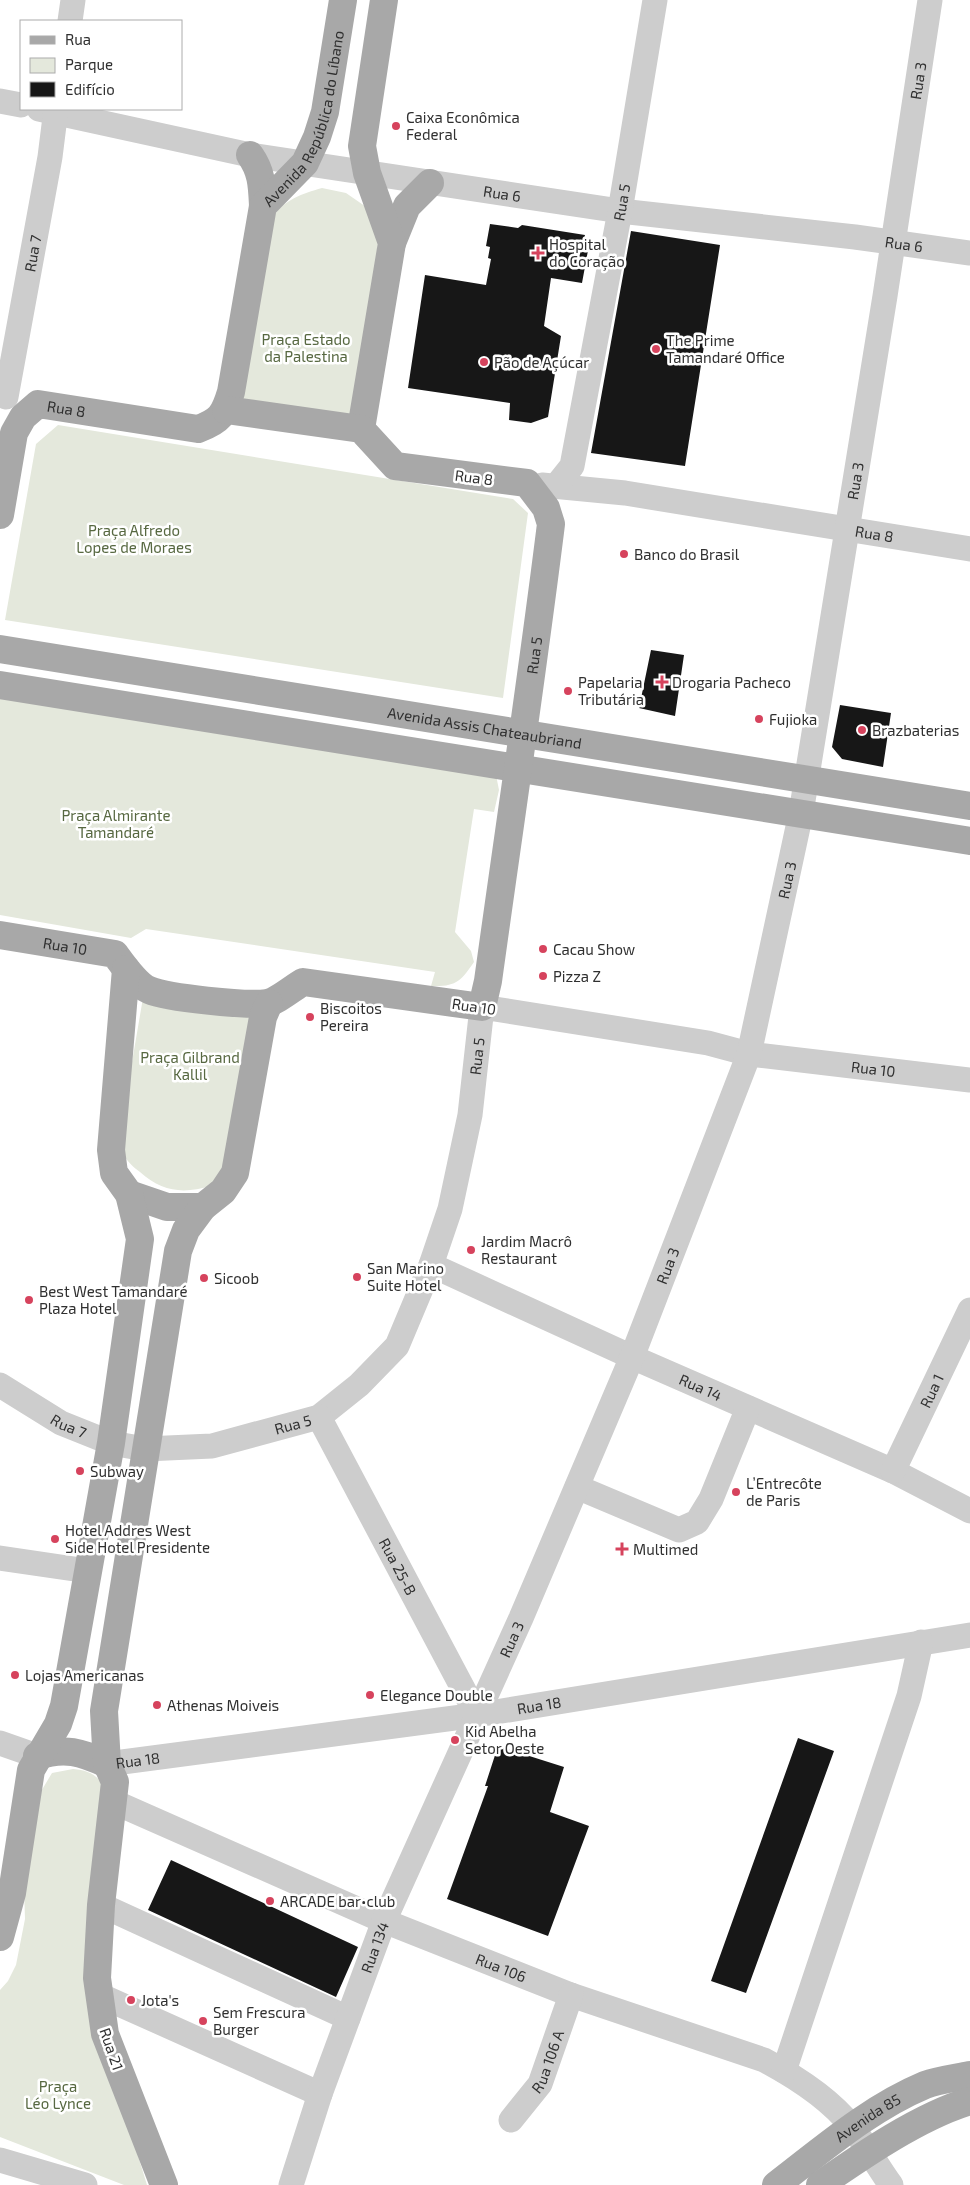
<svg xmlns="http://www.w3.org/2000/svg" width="970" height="2185" font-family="'Exo 2',sans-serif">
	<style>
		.green { fill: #e4e8dc }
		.building { fill: #171717 }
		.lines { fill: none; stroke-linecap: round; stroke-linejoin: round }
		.minor { stroke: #cdcdcd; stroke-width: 25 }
		.major { stroke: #a8a8a8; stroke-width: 28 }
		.poi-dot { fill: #d6435d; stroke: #fff; stroke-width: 2 }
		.labels { text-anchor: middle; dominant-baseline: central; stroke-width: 5; stroke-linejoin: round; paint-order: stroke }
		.street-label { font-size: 15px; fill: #303030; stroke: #fff }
		.poi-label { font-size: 15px; fill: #303030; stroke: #fff; text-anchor: start }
		.park-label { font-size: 15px; fill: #576841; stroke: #fff }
	</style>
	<rect width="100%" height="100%" fill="#fff"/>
	<path class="green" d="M322,188L346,193L372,211L380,229L355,412L353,419L238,402L273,217C285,199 302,194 322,188Z
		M58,425L513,499L528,513L503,698L5,620L36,444Z
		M0,695L496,775L499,790L494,812L474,809L455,932L471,951L474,962C461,981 456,987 431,986L435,972L146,929L131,938L0,915Z
		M144,992L258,1014L234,1152L211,1186C183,1194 162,1192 140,1172C134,1168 127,1161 124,1155C121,1148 121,1139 120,1132Z
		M73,1769C86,1770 94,1773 103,1784L94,2013L147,2185H124L0,2137V1990L8,1981L16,1965L25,1919L24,1888L40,1793L52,1773Z"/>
	<path class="building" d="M490,224L518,228L522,225L585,235L583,243L589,245L582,283L551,278L544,326L561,336L548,417L531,423L509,420L510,403L408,388L425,275L486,285L491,259L488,258L490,247L486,246Z
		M631,231L720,245L685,466L591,453Z
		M651,650L684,655L675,716L639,708Z
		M840,705L891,713L883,767L842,759L832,747Z
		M798,1738L834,1751L746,1993L711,1981Z
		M498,1746L564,1767L550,1812L589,1826L548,1936L447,1899L488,1786H485Z
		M171,1860L358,1947L336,1997L148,1910Z"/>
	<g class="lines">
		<g class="minor">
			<path d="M70,21L73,0"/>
			<path d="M0,101L21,105"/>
			<path id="s1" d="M39,109L250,155L620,211L855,237L970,253"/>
			<path id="s2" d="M6,397L50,157L56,109"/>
			<path id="s3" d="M542,485L625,493L970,549"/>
			<path id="s4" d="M556,486L572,466L620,211L655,0"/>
			<path id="s5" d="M431,1265L632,1357L893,1471L970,1511"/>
			<path id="s6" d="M0,1385L61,1423L111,1443L145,1449L212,1446L319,1417L359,1385L397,1346L431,1265L450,1209L470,1115L482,1007L708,1043L749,1054L970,1080"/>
			<path id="s7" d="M319,1417L477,1715"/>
			<path id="s8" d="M893,1471L970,1310"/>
			<path d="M577,1487L679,1530L697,1522L711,1499L748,1408"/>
			<path d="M0,1558L88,1571"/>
			<path d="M0,1743L37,1756"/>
			<path id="s9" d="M107,1764L477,1715L970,1635"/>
			<path id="s10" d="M114,1802L384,1921L571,1995L764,2060C794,2076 831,2100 852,2127C866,2145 877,2166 891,2185"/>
			<path d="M101,1905L348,2018"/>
			<path d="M99,1995L320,2094"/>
			<path d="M784,2071L909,1696L921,1642"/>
			<path id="s11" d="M511,2120L540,2084L571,1995"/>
			<path d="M0,2160L85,2185"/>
			<path id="s12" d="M291,2185L320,2094L384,1921L521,1618L632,1357L749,1054L801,813L885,296L930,0"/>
		</g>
		<g class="major">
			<path d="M250,155C262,172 262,186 263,206"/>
			<path d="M392,243L407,206L430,183"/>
			<path d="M361,429L392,243L367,173L362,146L384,0"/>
			<path id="s13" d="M0,515L14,433L23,417L38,404L198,429C220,421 224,415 231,392L263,206L305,163L317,137L325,112L343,0"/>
			<path id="s14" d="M0,649L970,806"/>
			<path d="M0,685L970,841"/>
			<path id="s15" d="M0,935L115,954C123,965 137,985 149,990C168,998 246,1006 267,1003C276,1002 294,987 303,982L482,1007L488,981C509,829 532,677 551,524L546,508L527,483L395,466L361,429L226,410"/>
			<path d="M129,1194L167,1207H203"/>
			<path d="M37,1756C65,1747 81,1752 107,1764"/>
			<path d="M0,1937L12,1893L31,1770L58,1724L64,1706L111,1443L140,1239L129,1194L114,1173L111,1150L126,969"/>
			<path d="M164,2185L105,2034L97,1978L101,1905L115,1782L107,1764L104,1711L178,1251L186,1230L203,1207L223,1191L235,1173L263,1017L269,1003"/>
			<path id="s16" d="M776,2185C823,2149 870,2108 925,2085C939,2080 956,2078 970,2075"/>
			<path d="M820,2185C863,2155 920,2116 970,2101"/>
		</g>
	</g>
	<g class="poi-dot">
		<circle cx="396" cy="126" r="5"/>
		<path d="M535.5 245.5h5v5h5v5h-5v5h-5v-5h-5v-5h5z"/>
		<circle cx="656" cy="349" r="5"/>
		<circle cx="484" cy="362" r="5"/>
		<circle cx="624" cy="554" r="5"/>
		<path d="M659.5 674.5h5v5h5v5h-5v5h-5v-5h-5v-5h5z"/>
		<circle cx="568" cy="691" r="5"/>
		<circle cx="759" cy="719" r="5"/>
		<circle cx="862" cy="730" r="5"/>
		<circle cx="543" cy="949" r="5"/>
		<circle cx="543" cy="976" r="5"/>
		<circle cx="310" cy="1017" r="5"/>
		<circle cx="471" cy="1250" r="5"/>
		<circle cx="357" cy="1277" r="5"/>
		<circle cx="204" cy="1278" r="5"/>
		<circle cx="29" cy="1300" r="5"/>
		<circle cx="80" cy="1471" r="5"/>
		<circle cx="736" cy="1492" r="5"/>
		<circle cx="55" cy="1539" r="5"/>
		<path d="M619.5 1541.5h5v5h5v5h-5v5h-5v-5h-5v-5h5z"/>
		<circle cx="15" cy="1675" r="5"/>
		<circle cx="370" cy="1695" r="5"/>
		<circle cx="157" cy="1705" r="5"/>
		<circle cx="455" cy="1740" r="5"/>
		<circle cx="270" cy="1901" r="5"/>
		<circle cx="131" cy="2000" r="5"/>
		<circle cx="203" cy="2021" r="5"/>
	</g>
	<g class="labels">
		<g class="street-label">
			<text stroke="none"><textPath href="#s12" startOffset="2209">Rua 3</textPath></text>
			<text stroke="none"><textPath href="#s13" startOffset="625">Avenida República do Líbano</textPath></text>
			<text stroke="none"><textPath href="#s1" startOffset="471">Rua 6</textPath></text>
			<text stroke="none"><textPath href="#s4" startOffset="294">Rua 5</textPath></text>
			<text stroke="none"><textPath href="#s1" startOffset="876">Rua 6</textPath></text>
			<text stroke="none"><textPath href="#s2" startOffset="146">Rua 7</textPath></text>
			<text stroke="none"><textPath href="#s13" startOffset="150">Rua 8</textPath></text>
			<text transform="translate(474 477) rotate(7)">Rua 8</text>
			<text stroke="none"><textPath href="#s12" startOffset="1804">Rua 3</textPath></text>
			<text stroke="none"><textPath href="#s3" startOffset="336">Rua 8</textPath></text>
			<text stroke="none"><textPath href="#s15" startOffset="864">Rua 5</textPath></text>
			<text stroke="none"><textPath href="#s14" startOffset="491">Avenida Assis Chateaubriand</textPath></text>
			<text stroke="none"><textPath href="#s12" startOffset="1399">Rua 3</textPath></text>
			<text stroke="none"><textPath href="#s15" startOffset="66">Rua 10</textPath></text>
			<text transform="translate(474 1006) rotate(8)">Rua 10</text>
			<text stroke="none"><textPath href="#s6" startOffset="746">Rua 5</textPath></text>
			<text stroke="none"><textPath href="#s6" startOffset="1192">Rua 10</textPath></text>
			<text stroke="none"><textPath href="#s12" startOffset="994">Rua 3</textPath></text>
			<text stroke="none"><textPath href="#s5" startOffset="296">Rua 14</textPath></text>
			<text stroke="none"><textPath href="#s8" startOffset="89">Rua 1</textPath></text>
			<text stroke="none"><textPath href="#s6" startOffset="311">Rua 5</textPath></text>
			<text stroke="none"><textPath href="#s6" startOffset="80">Rua 7</textPath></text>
			<text stroke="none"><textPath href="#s7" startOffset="169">Rua 25-B</textPath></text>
			<text stroke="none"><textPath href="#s12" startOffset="589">Rua 3</textPath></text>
			<text stroke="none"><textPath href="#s9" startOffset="436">Rua 18</textPath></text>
			<text stroke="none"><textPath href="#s9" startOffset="31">Rua 18</textPath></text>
			<text stroke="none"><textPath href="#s12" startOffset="252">Rua 134</textPath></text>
			<text stroke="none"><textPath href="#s10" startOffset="421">Rua 106</textPath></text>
			<text transform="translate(112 2049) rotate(71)">Rua 21</text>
			<text stroke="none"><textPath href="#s11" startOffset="70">Rua 106 A</textPath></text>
			<text stroke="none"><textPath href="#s16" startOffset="114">Avenida 85</textPath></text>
		</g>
		<g class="poi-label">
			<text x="406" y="117">Caixa Econômica<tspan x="406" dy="17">Federal</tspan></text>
			<text x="549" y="244">Hospital<tspan x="549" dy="17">do Coração</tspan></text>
			<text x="666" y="340">The Prime<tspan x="666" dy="17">Tamandaré Office</tspan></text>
			<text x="494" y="362">Pão de Açúcar</text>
			<text x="634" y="554">Banco do Brasil</text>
			<text x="578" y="682">Papelaria<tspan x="578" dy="17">Tributária</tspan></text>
			<text x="672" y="682">Drogaria Pacheco</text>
			<text x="769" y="719">Fujioka</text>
			<text x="872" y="730">Brazbaterias</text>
			<text x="553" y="949">Cacau Show</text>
			<text x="553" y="976">Pizza Z</text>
			<text x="320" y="1008">Biscoitos<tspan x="320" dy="17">Pereira</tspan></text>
			<text x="481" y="1241">Jardim Macrô<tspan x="481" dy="17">Restaurant</tspan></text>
			<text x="367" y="1268">San Marino<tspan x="367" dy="17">Suite Hotel</tspan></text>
			<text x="214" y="1278">Sicoob</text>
			<text x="39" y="1291">Best West Tamandaré<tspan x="39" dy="17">Plaza Hotel</tspan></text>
			<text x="90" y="1471">Subway</text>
			<text x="746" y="1483">L’Entrecôte<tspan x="746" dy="17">de Paris</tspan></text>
			<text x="65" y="1530">Hotel Addres West<tspan x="65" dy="17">Side Hotel Presidente</tspan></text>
			<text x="633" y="1549">Multimed</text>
			<text x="25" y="1675">Lojas Americanas</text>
			<text x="380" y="1695">Elegance Double</text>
			<text x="167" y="1705">Athenas Moiveis</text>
			<text x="465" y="1731">Kid Abelha<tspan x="465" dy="17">Setor Oeste</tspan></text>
			<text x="280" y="1901">ARCADE bar•club</text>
			<text x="141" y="2000">Jota's</text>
			<text x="213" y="2012">Sem Frescura<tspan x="213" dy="17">Burger</tspan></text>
		</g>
		<g class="park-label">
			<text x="306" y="339">Praça Estado<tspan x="306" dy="17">da Palestina</tspan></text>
			<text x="134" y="530">Praça Alfredo<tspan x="134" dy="17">Lopes de Moraes</tspan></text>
			<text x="116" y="815">Praça Almirante<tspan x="116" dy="17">Tamandaré</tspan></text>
			<text x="190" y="1057">Praça Gilbrand<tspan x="190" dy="17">Kallil</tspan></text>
			<text x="58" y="2086">Praça<tspan x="58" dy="17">Léo Lynce</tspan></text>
		</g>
	</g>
	<rect x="20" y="20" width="162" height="90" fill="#ffffff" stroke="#acacac"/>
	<rect x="30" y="36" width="25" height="8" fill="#a8a8a8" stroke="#acacac"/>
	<text x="65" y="45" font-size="15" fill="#303030">Rua</text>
	<rect x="30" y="58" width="25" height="15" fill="#e4e8dc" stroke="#acacac"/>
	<text x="65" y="70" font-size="15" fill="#303030">Parque</text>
	<rect x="30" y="82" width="25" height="15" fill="#171717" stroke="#acacac"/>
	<text x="65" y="95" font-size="15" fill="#303030">Edifício</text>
</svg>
